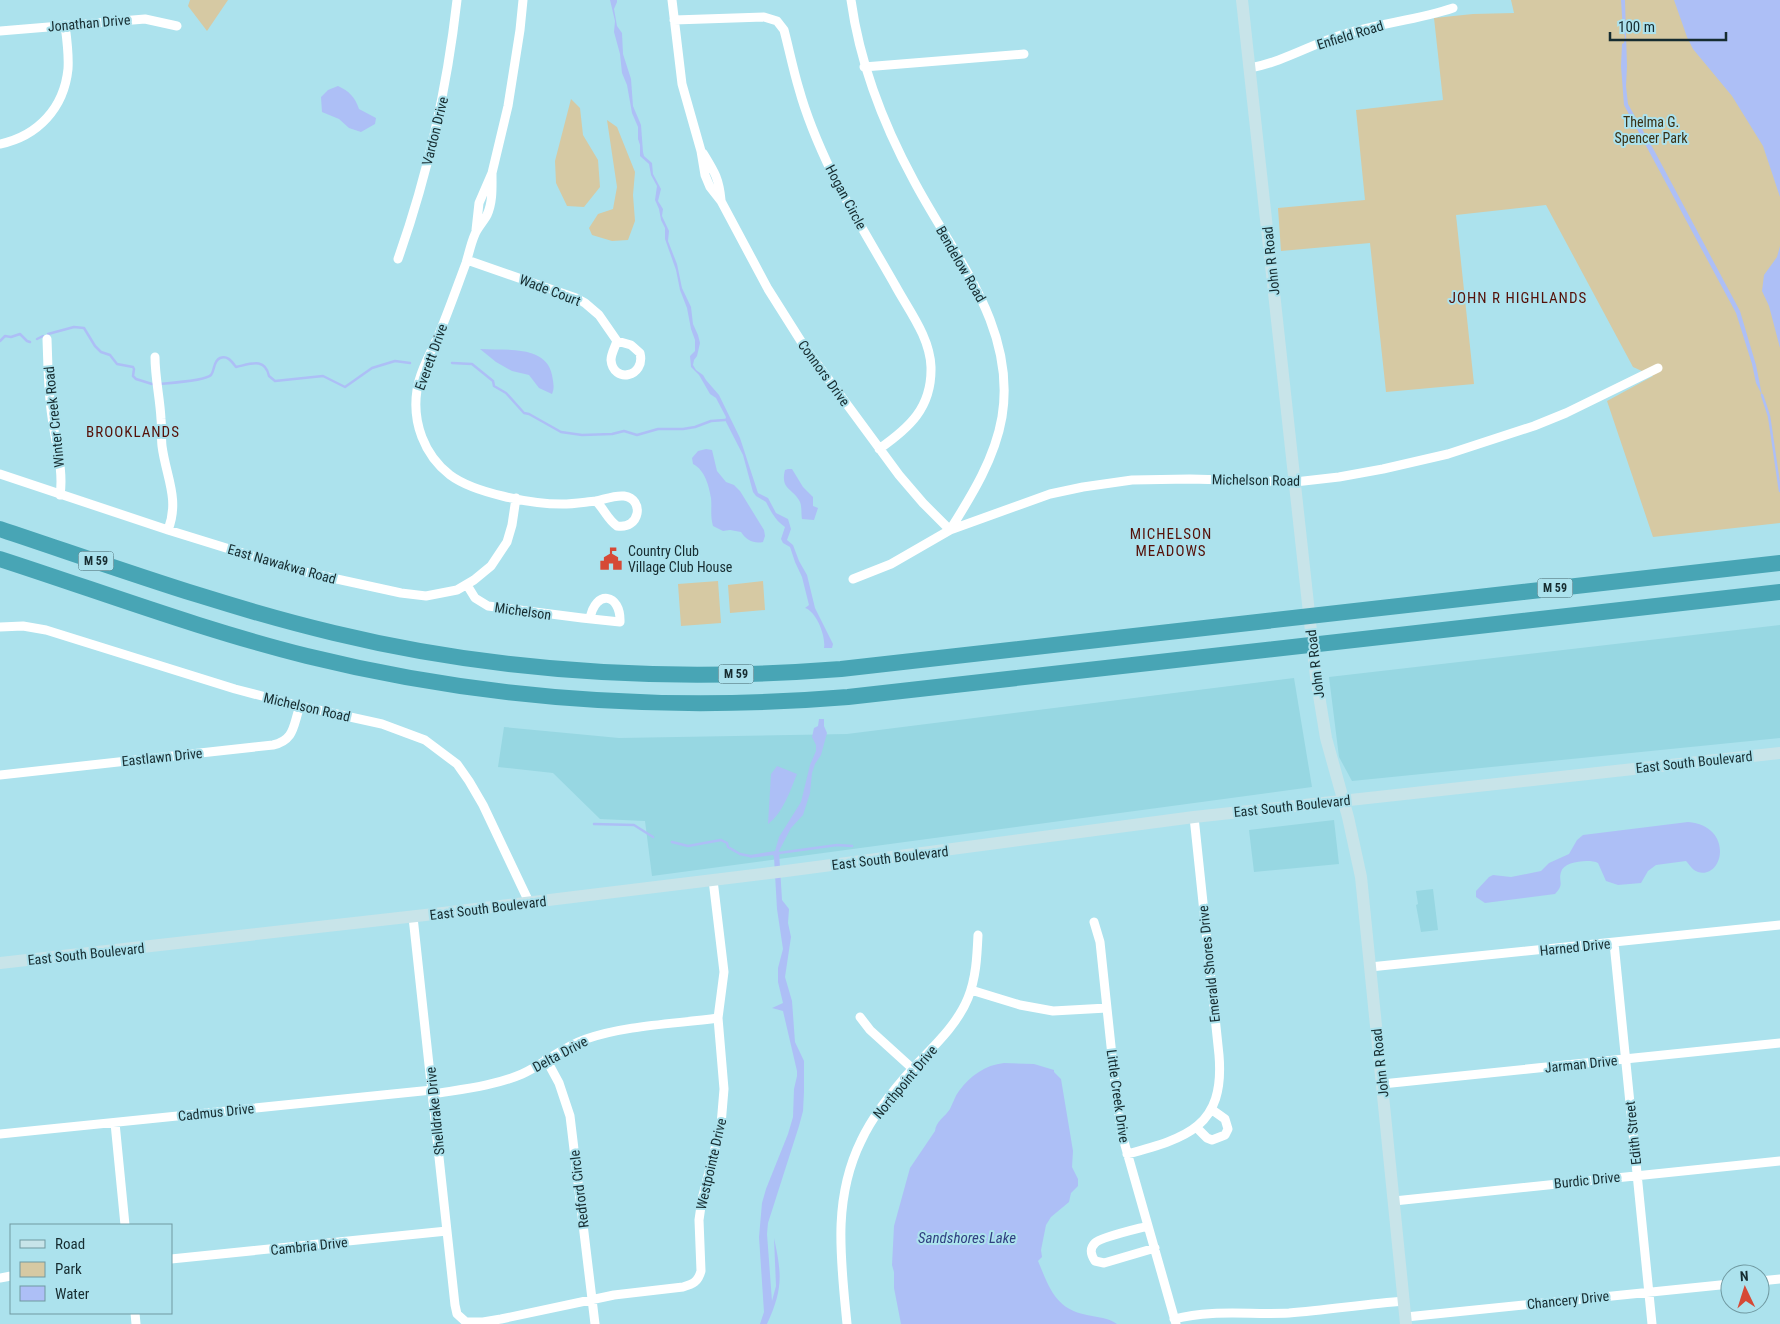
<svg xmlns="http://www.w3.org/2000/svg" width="1780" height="1324" font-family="'Roboto Condensed',sans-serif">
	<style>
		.built { fill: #97d7e2 }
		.green { fill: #d6c9a3 }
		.water { fill: #adbff6 }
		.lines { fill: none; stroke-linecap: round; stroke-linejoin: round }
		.stream { stroke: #adbff6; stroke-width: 2.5 }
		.street { stroke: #fff; stroke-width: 9 }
		.secondary { stroke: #c8e4e9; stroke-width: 12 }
		.highway { stroke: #48a5b5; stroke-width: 16 }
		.labels { text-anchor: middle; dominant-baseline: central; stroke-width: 4; stroke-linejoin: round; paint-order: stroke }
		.shield { fill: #ace2ed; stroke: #436369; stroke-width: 1 }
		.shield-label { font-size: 12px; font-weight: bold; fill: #162c30 }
		.street-label { font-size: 14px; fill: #162c30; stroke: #ace2ed }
		.park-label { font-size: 14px; fill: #393014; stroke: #ace2ed }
		.poi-label { font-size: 14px; fill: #162c30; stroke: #ace2ed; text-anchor: start }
		.neighbourhood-label { font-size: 15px; letter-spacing: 1px; fill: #551109; stroke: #ace2ed }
		.water-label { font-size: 15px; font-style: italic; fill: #303f80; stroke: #ace2ed }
	</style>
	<rect width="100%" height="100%" fill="#ace2ed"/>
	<path class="built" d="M1780,625V738L1352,781L1339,757L1329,677Z
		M1294,678L1312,787L652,876L645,821L600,819L553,773L498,767L504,727L619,738L847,734Z
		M1334,820L1339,864L1254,872L1249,830Z
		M1433,889L1438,930L1421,932L1416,905L1418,904L1416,891Z"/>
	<path class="green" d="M190,0H228L207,31L188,6Z
		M1511,0H1780V523L1653,537L1607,401L1653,376L1633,367L1546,205L1456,215L1474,384L1386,392L1370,243L1281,251L1278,208L1365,200L1356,110L1443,100L1434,18L1473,14L1514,13Z
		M571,99L580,108L583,135L598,160L600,187L584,207L567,206L556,183L555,161Z
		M607,120L617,127L635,172L633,195L635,221L628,240L612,241L592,235L589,228L598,214L613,209L617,187Z
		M718,581L721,623L681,626L678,584Z
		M763,581L765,610L730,613L728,585Z"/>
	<path class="water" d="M610,0H617V2L614,9L617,26L622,33L623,54L631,79L633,106L641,125L643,152L644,156L652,163L653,174L661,189L658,201L663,209L662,216L669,231L668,241L677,264L682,288L691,307L693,324L698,335L700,343L697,356L694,360L693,365L696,370L703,375L706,380L719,395L740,438L758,493L768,498L776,513L788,519L791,529L787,540L793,545L799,561L807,575L815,608L833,644L832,648H824C826,637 817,612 805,608L809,605L802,577L795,562L790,547L783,543L781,539L785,527C776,521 771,512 766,502L756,496L753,492L743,455L725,420L726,417L716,398L710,394L699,375L691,367L690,356L695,351V340L691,329L687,308L680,290L676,270L665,239V228L661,220L659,209L655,200L657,186L651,175L649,164L640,156V145L638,139V127L632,113L627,85L622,73L620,54L614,32L615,21Z
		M1621,0H1625L1627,66L1626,86L1628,104L1655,152L1740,311L1756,365L1762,395L1756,383L1752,364L1736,313L1624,105L1621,66L1622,44L1624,43L1625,36L1623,32Z
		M1674,0H1780V197L1763,146L1732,96L1693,49L1687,37Z
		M338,86C349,91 355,97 359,109L376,118L375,124L361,132L349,128L339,119L322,112L321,97L328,90Z
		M1780,246V348L1769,306L1762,291L1764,275L1777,257Z
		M480,349C503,351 546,344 552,375C553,381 555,388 552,394L539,388L529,375L512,371L496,362Z
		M706,449L712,450L717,471L726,482L734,485L740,491L764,530L765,536L763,542C754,544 746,540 741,532L730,530L723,531L713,526C710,516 712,508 711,498C709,486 705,470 693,464L692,458L698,451Z
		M788,469H792L803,487L813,497V506L818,508L814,520L802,519C801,513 802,507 800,502C793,488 780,490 785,470Z
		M819,719H824V726L827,733L821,755L815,764L812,773L810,793L803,815L791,828L779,851L782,900L789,909L788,923L791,937L785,977L792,1001L795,1042L804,1061V1092L803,1111L799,1126L768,1223L767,1234L772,1301L776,1286L774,1238C782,1275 783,1289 767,1324H760L764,1312L759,1237L762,1203L766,1189L788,1134L793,1117L794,1089L797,1076V1071L783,1011L772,1008L783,1003L778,982V968L783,949L777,909L774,857L773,855L750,858V855L775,851L779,837L801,802L810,765L816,751V745L812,737L814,728L818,726Z
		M777,766L797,774C790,791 783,813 768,824L771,774Z
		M1688,822C1734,826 1724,879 1698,872C1692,870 1690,865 1686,861L1656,865L1648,871L1641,883L1618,885L1606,881L1598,863C1590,859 1564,861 1561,872C1558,882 1565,884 1555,894L1485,903L1476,897V891L1489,877L1493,875L1511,877L1541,871L1549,863L1569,854L1577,840L1583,835Z
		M1004,1063L1034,1064L1054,1070V1072L1061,1079L1073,1151L1072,1167L1078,1179V1186L1071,1193L1069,1202L1051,1217L1046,1225L1041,1250L1042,1257L1038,1261C1049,1287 1055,1309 1087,1315C1097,1317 1109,1318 1117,1324H901L894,1288V1272L892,1265L894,1226L910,1168L935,1131C936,1121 945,1117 950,1109C953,1103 955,1096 959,1091C970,1076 985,1065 1004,1063Z"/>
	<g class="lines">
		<path class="stream" d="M48,334L74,327L84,328L95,346L101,352L110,355L117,364L133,367L134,369L133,376L136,379L152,384
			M37,339L43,336
			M0,341L5,336L11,337L20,334L27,341L30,342
			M452,363L472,364L493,381L494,386L506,393L524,413L529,414L561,432L582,435L612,434L624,431L637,435L658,429H683L695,427L711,421L725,420
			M159,384C169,383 205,381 211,375C215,370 213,361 220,358C228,355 232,362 236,367C250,364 265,357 269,376L275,381L323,376L345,387L372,368L395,361L410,363
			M1762,395L1769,416L1780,491
			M594,824L634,825L653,837
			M672,842L688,846L721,840L727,843L728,847L740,854L750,856
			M779,853L837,845L852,846"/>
		<path class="street" d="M672,0L682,84L701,151L705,175L710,187L721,201L768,289L804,346L899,475L923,503L950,530C972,495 995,458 1002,417C1017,327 953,255 914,181C883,124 860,65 851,0
			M674,20L764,17L777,21L784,30C789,49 793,69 799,89C807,118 819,146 832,173C851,211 874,248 895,285C909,311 930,337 931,367C932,408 909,428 879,449
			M0,31L145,19L177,26
			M864,67L1024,54
			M1250,68C1283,62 1312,44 1344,34C1380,23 1418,20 1453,8
			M0,144C38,136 64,108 68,69C69,54 67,40 65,25
			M703,153C714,171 719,178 721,200
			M492,173C492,187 493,202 487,215C484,221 478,227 475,234C471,243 469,253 466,263C457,287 449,310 439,334C431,352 420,371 417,390C412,422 424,455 450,475C474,493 531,504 562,504C574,504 585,502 596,501C604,509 608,520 617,526C640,530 645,499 624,496C615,495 605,499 596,501
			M476,230L479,203L492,173L508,106L520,30L523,0
			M398,259C428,174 447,89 457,0
			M467,260L576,298L585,303L599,315L617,341C615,347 611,354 611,360C613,384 646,377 640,353L631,345L617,341
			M47,339C48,365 48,391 52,417C55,442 64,470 60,495
			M155,357C155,378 160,398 161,419C162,428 161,437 162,446C166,477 180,499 168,530
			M0,474L168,530L300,571L401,593L426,596L457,590L474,580L491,566L507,542L512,525L516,498
			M853,579L891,564L950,530L1050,494L1083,487L1132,480L1190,479L1295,482L1339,477L1383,469L1448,454L1534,426L1566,413L1658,368
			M467,585L475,598L488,606L582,618L620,622C621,593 595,589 590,619
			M0,627L23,626L46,630L235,689L300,706L382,724L425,740L457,764L469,781L483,805L529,902
			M0,775L273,745C295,740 293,725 300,706
			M413,917L455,1305L457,1314L466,1322H483L501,1319L614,1295L683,1287C693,1284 698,1282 701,1271L699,1220L702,1199L721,1125L724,1089L718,1018L724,972L713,880
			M1094,922L1100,942L1117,1103L1121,1131L1176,1324
			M1614,943L1652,1324
			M1370,967L1780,925
			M971,990L1020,1005L1053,1011L1107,1008
			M860,1017L870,1030L913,1069
			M546,1059L559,1083L570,1116L595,1324
			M1382,1084L1780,1043
			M433,1094C463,1089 494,1086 522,1074C544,1064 562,1047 586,1039C627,1025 675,1024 718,1018
			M115,1123L125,1225
			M1196,1127L1207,1138L1212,1140L1225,1135L1228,1129L1225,1119L1211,1109
			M0,1134L432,1090
			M1127,1154C1187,1138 1225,1127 1219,1055L1194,817
			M1394,1201L1780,1161
			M1148,1226C1137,1229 1101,1237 1095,1243C1089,1249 1091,1255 1095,1261L1104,1263L1155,1248
			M171,1259L447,1231
			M0,1278L11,1276
			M1760,1281L1780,1279
			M135,1313L136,1324
			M1406,1317L1730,1284
			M1174,1319C1213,1309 1250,1315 1289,1313C1327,1310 1366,1304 1404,1301
			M847,1324C841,1261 832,1200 861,1141C874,1113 894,1089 914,1067C934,1046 957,1025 968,998C976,978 977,957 978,935"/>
		<path class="secondary" d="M1242,0L1316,677L1326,738L1348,817L1361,877L1406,1324
			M0,963L443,913L786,871L1194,817L1780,753"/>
		<path class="highway" d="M0,529C111,566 221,606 334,633C499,673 672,682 841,669L1780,563
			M0,559C102,592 203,630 307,656C485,700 666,712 848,697L1780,592"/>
	</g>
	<defs>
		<symbol id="civic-bare" viewBox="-9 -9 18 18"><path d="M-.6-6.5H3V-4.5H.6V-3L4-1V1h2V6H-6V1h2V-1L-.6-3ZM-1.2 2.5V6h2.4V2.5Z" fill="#d64936" stroke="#ace2ed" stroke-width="2.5" paint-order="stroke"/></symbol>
	</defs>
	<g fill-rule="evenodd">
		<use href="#civic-bare" x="595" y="543" width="32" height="32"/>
	</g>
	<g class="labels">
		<g class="shield">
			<rect x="78.5" y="551.5" width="35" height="19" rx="4"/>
			<rect x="1537.5" y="578.5" width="35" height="19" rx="4"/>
			<rect x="718.5" y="664.5" width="35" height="19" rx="4"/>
		</g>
		<g class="shield-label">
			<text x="96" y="561">M 59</text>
			<text x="1555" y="588">M 59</text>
			<text x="736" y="674">M 59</text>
		</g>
		<g class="street-label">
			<text transform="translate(89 23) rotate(-5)">Jonathan Drive</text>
			<text transform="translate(1350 35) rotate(-17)">Enfield Road</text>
			<text transform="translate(435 131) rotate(-76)">Vardon Drive</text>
			<text transform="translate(846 197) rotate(62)">Hogan Circle</text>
			<text transform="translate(1271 261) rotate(-96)">John R Road</text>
			<text transform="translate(961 264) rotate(60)">Bendelow Road</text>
			<text transform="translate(550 290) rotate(21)">Wade Court</text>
			<text transform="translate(431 357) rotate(-70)">Everett Drive</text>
			<text transform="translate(824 373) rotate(54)">Connors Drive</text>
			<text transform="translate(54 417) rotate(-96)">Winter Creek Road</text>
			<text transform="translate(1256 480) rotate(1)">Michelson Road</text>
			<text transform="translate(282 564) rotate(16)">East Nawakwa Road</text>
			<text transform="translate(523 611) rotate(8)">Michelson</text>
			<text transform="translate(1315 664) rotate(-97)">John R Road</text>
			<text transform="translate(307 707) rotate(13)">Michelson Road</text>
			<text transform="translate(162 757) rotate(-6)">Eastlawn Drive</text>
			<text transform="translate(1694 762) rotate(-6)">East South Boulevard</text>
			<text transform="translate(1292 806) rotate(-6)">East South Boulevard</text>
			<text transform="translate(890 858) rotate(-7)">East South Boulevard</text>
			<text transform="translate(488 908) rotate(-7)">East South Boulevard</text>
			<text transform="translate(1575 947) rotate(-6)">Harned Drive</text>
			<text transform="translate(86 954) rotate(-6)">East South Boulevard</text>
			<text transform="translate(1209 964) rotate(-96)">Emerald Shores Drive</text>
			<text transform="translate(560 1054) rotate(-28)">Delta Drive</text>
			<text transform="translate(1380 1063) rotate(-96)">John R Road</text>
			<text transform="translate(1581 1064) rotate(-6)">Jarman Drive</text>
			<text transform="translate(905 1082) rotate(-50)">Northpoint Drive</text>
			<text transform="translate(1118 1096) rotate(82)">Little Creek Drive</text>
			<text transform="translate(435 1111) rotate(-96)">Shelldrake Drive</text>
			<text transform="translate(216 1112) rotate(-6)">Cadmus Drive</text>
			<text transform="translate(1633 1133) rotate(-96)">Edith Street</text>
			<text transform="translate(711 1164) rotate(-77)">Westpointe Drive</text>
			<text transform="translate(1587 1180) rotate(-6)">Burdic Drive</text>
			<text transform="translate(579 1189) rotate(-97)">Redford Circle</text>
			<text transform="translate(309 1246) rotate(-6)">Cambria Drive</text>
			<text transform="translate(1568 1300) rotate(-6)">Chancery Drive</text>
		</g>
		<g class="park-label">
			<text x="1651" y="122">Thelma G.<tspan x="1651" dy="16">Spencer Park</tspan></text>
		</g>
		<g class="poi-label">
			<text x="628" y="551">Country Club<tspan x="628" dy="16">Village Club House</tspan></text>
		</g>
		<g class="neighbourhood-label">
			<text x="1518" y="298">JOHN R HIGHLANDS</text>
			<text x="133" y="432">BROOKLANDS</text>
			<text x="1171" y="534">MICHELSON<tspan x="1171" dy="17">MEADOWS</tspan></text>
		</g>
		<g class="water-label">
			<text x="967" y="1238">Sandshores Lake</text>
		</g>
	</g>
	<rect x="10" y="1224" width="162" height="90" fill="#ace2ed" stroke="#7099a1"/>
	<rect x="20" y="1240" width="25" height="8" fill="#c8e4e9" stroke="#7099a1"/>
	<text x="55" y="1249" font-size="15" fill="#162c30">Road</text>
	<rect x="20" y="1262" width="25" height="15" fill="#d6c9a3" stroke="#7099a1"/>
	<text x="55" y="1274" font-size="15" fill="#162c30">Park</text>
	<rect x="20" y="1286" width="25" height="15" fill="#adbff6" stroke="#7099a1"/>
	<text x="55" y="1299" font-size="15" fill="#162c30">Water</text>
	<g transform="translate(1745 1289) rotate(356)"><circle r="24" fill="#ace2ed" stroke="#7099a1"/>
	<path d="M0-4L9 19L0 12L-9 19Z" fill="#d64936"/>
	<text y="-8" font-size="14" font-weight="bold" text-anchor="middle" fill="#162c30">N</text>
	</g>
	<path d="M1610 32v8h116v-8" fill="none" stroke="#162c30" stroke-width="2.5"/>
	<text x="1618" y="32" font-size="15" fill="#162c30" stroke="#ace2ed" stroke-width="4" paint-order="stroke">100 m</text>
</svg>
